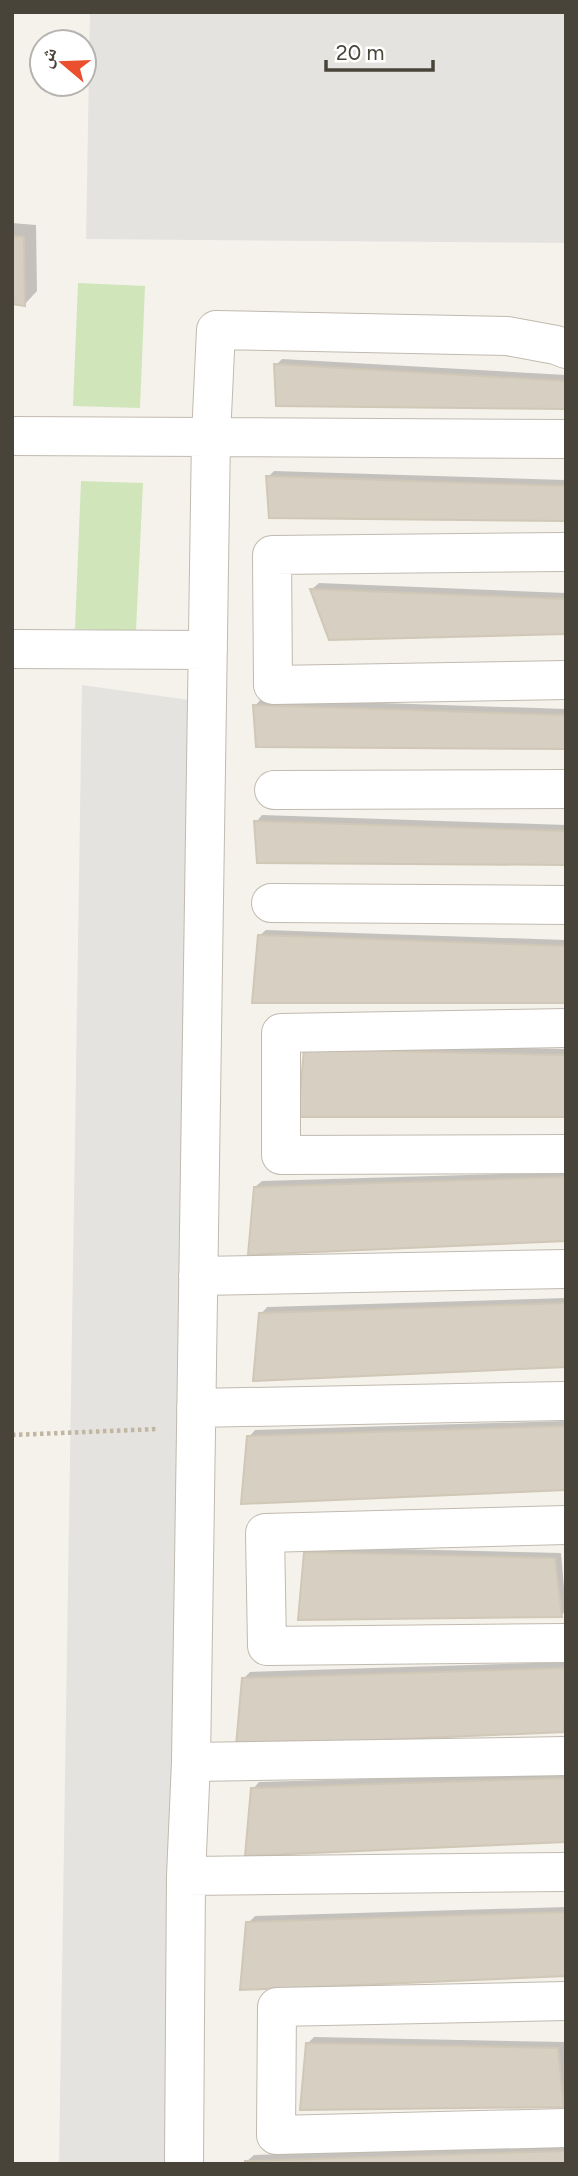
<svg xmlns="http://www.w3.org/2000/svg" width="578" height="2176" font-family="Figtree,'Noto Naskh Arabic',sans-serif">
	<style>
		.green { fill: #d0e5b9 }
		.parking { fill: #e4e3e0 }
		.shadow { fill: #0003 }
		.building { fill: #d6cfc2; stroke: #d0c7b6; stroke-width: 2 }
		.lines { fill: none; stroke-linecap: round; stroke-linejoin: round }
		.minor-casing { stroke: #c0baaf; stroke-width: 40 }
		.path { stroke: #c1b6a1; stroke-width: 4.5; stroke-dasharray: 3.5 3.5; stroke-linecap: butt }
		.minor { stroke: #fff; stroke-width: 38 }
	</style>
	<rect width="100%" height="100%" fill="#f5f2ec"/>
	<path class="green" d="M78,283L145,286L140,408L73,406Z
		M81,481L143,483L136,631L75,629Z"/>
	<path class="parking" d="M90,12H566V243L86,239Z
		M82,685L189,700L166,2164H59Z"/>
	<path class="shadow" d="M12,223L36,225L37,291L25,304L12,303Z
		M282,359L566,375V407L276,365Z
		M274,471L566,480V519L268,477Z
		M319,583L566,593V632L330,638L312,589Z
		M261,699L566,709V748L255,706Z
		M262,815L566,825V863L256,822Z
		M266,930L566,940V1002L259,936Z
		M312,1044L566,1049V1115Z
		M566,1172V1239L255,1187L262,1181Z
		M566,1298V1366L261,1314L267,1307Z
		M566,1421V1488L249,1437L255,1430Z
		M312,1547L561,1553L566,1611L561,1615L306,1553Z
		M566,1662V1728L563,1730L243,1679L250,1672Z
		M566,1773V1841L253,1789L259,1782Z
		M566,1907V1974L248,1923L255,1916Z
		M314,2037L564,2042L566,2104L564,2106L308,2043Z
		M566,2145V2164L247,2161L254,2155Z"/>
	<path class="building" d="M12,236L24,237L25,306L12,304Z
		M274,364L566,381V409L276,406Z
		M266,476L566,486V521L269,518Z
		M310,589L566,599V634L329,640Z
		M253,705L566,715V749L256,747Z
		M254,821L566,831V865L257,863Z
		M258,935L566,946V1003H252Z
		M304,1049L566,1055V1117H298Z
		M566,1177V1241L248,1255L254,1187Z
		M566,1303V1367L253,1381L259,1313Z
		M566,1426V1490L241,1504L247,1436Z
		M304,1552L555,1558L562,1617L298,1620Z
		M566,1668L564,1732L236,1746L242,1678Z
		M566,1778V1842L245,1856L251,1788Z
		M566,1912V1976L240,1990L246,1922Z
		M306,2043L558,2048L564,2107L300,2110Z
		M566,2151V2164H245V2161Z"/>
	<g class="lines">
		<defs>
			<path id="minor" d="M12,436L566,439
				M566,552L272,555L273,685L566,680
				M12,649L208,650
				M274,790L566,789
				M271,903L566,905
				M566,1028L281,1033V1155L566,1154
				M198,1276L566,1269
				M196,1408L566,1401
				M566,1525L265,1533L267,1646L566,1643
				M191,1762L566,1756
				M186,1876L566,1872
				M566,2001L277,2007L276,2135L566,2128
				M184,2164L186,1876L191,1762L211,436L216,330L507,336L556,345L566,349"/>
		</defs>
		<use href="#minor" class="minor-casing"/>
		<path class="path" d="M12,1435L158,1429"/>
		<use href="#minor" class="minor"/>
	</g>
	<rect width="578" height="2176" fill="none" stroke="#49443a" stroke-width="28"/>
	<g transform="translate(63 63) rotate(289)"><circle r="33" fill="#ffffff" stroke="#b6b4b0" stroke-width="2"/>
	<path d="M0-5L12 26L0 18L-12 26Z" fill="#ea4f2e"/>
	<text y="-10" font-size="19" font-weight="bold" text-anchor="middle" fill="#49443a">ش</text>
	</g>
	<path d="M326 60v10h107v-10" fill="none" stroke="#49443a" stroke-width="3.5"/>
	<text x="336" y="60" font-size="21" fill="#49443a" stroke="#ffffff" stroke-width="5" paint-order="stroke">20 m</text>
</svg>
